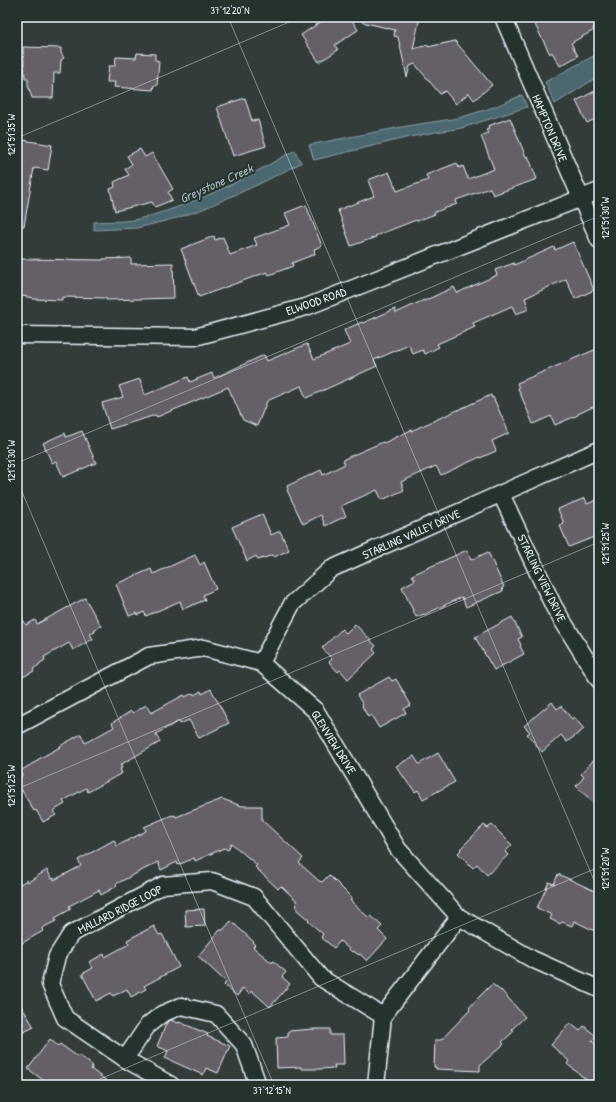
<svg xmlns="http://www.w3.org/2000/svg" width="616" height="1102" font-family="'Patrick Hand',sans-serif">
	<style>
		.water { fill: #4b6871; stroke: #8a9fa7 }
		.building { fill: #655f68; stroke: #e8f1f8 }
		.lines { fill: none; stroke-linecap: round; stroke-linejoin: round }
		.minor-casing { stroke: #e8f1f8; stroke-width: 19 }
		.minor { stroke: #26332d; stroke-width: 16 }
		.ticks { fill: none; stroke: #e8f1f8; stroke-width: 1; stroke-opacity: 0.45 }
		.labels { text-anchor: middle; dominant-baseline: central; stroke-width: 4; stroke-linejoin: round; paint-order: stroke }
		.street-label { font-size: 12px; fill: #e8f1f8; stroke: #26332d }
		.water-label { font-size: 13px; font-style: italic; fill: #a9bac2; stroke: #26332d }
		.neatline { fill: none; stroke: #e8f1f8; stroke-width: 1.5 }
		.ticks-label { font-size: 10px; text-anchor: middle; fill: #e8f1f8 }
	</style>
	<rect width="100%" height="100%" fill="#333c39"/>
	<filter id="ink" filterUnits="userSpaceOnUse"><feTurbulence type="fractalNoise" baseFrequency=".025" numOctaves="2"/><feDisplacementMap in="SourceGraphic" scale="8" xChannelSelector="R" yChannelSelector="G"/><feConvolveMatrix kernelMatrix="1 2 1 2 8 2 1 2 1" color-interpolation-filters="sRGB"/></filter>
	<g filter="url(#ink)">
		<path class="water" d="M599,53V76L555,104L545,82Z
			M522,95L527,107L462,128L436,132L410,137L314,160L309,145L407,126L459,118L494,107Z
			M295,150L301,163L257,185L203,209L177,218L137,228L94,230V222C107,221 121,222 133,220C144,218 155,214 166,211C213,196 253,174 295,150Z"/>
		<path class="building" d="M328,17H350L358,30L335,45L338,50L319,62L301,35Z
			M362,17H420L413,49L428,45V47L455,41L492,85L474,100L469,93L456,104L445,91L440,94L415,64L410,66L407,77L398,37L394,36L395,30L362,22Z
			M531,17H599V25L593,28L594,30L571,43L578,56L560,66L552,52L550,54Z
			M23,47L61,48V53L64,58L61,60L60,73H54L53,98H32L28,85V78H25Z
			M137,53L155,54V60L159,61L157,86L154,85L153,90L114,87L115,82H107L109,66H115L116,57L136,58Z
			M595,91L599,100V117L587,123L576,101Z
			M245,98L252,121L258,120L266,146L233,156L217,107Z
			M510,118L526,157L528,156L537,179L493,195L490,188L456,200L457,204L435,212V214L417,221L416,220L375,236L376,237L351,246L338,210L374,196L368,180L389,172L397,191L428,180L426,175L457,163L459,168L463,166L468,179L494,169L481,136L488,133L486,130L489,129L488,126Z
			M17,139L52,145L48,170L34,168L24,226L17,225Z
			M140,149L145,157L152,153L173,189L168,192L172,200L155,207L152,202L115,211L110,189L115,187L114,182L129,175L125,169L132,164L127,156Z
			M306,205L322,246L314,249L315,254L292,263L293,266L269,275L267,272L199,297L181,249L214,236L215,240L223,237L230,255L257,245L254,238L290,225L285,213Z
			M573,242L594,290L575,299L566,279L525,298L529,309L516,314L512,306L473,323L475,327L437,344L439,347L425,354L423,350L413,354L409,345L374,360L377,366L355,376L306,398L301,386L267,401L257,426L243,420L228,387L157,417L156,415L110,429L102,403L123,397L119,386L140,379L145,395L188,377L190,382L212,373L214,378L264,355L267,361L307,344L314,359L350,344L344,330L362,322L363,323L395,309L396,313L424,300V301L454,287L457,293L497,275L495,270L514,263V265L554,247L555,250Z
			M131,258V264L173,263L174,298L106,300V298L62,297V300L33,299V298L17,295V259L103,260V259Z
			M599,348V404L578,414V415L555,425L551,416L533,424L518,388H519L517,383Z
			M491,395L492,398L493,397L509,433L492,441L496,451L480,458V457L441,475L436,466L401,482L404,490L382,500L377,490L341,506L346,516L325,526L321,515L303,524L287,490L288,489L287,486L321,470L323,475L345,464L343,461H344V459L383,442L384,443L411,430V431Z
			M82,431L96,463L63,477L56,461L52,463L43,443L65,433L66,437Z
			M585,498L587,504L599,499V535L569,547L560,526L564,524L558,509Z
			M262,514L271,535L280,531L289,550L274,557L273,555L258,560L256,556L247,561L232,527Z
			M467,550L471,560L488,552L504,587L502,588L503,591L466,607L462,597L424,615V614L416,617L402,587L415,580L412,575Z
			M195,555L200,565L204,562L216,589L203,595L205,600L183,609L180,601L146,616L144,612L138,615L137,613L129,616L116,584L151,569L153,574Z
			M85,598L101,626L94,630L95,632L90,634L93,639L73,650L69,643L44,657L45,660L39,664V665L33,669L34,671L17,680V609L26,625L35,620L37,624Z
			M512,617L522,637L518,639L521,645L520,646L524,654L494,670L475,637Z
			M355,624L376,646L373,649L376,653L348,679L340,670L338,672L329,662L332,659L322,648L342,629L346,633Z
			M389,677L392,681L396,679L411,705L404,709L406,713L379,728L371,715L368,717L362,706L363,705L357,695Z
			M211,689L229,723L199,738L189,720L180,724L179,721L156,734L160,742L120,765L122,768L120,769L122,773L88,792L86,788L63,801L65,804L53,811L56,815L43,822L36,810L34,811L17,782V779L22,776L20,771L37,761V760L60,747V746L81,734L85,743L114,727L112,723L131,711L133,713L146,705L151,713L184,695L185,697L193,693L194,695L201,691L202,694Z
			M552,702L557,709L561,706L572,719L574,717L584,729L567,742L561,735L542,752L527,734L530,732L524,726Z
			M438,753L455,782L423,799L418,790L415,792L411,786H410L396,766L414,756L419,764Z
			M599,754V808L576,786L584,777L581,774Z
			M222,799L242,806H262V820L303,858L299,863L319,881L322,882L329,875L350,896V897L352,899L350,900L368,917L370,915L382,926L378,930L387,939L367,961L360,954L359,955L353,951L352,952L340,941L334,948L321,937L323,934L308,921L309,920L297,910L296,900L281,886L278,889L255,867L257,865L231,843L228,850L224,848L195,861L194,858L178,865L177,862L161,870L158,862L116,884L117,886L101,895L99,890L69,906L71,909L55,918L56,921L42,928L43,931L17,946V886L27,880L28,882L47,870L52,879L54,878V880L81,866L78,860L114,840L117,846L146,831L144,827L172,815V816L175,815L176,817Z
			M484,825L488,828L492,825L512,845L505,852L508,855L487,875L477,864L473,868L458,853L461,850L460,849Z
			M558,874L599,893V933L574,921L572,926L562,922L560,924L550,919L552,915L537,908L549,882L554,884Z
			M204,909L205,926L186,927L185,910Z
			M231,921L254,942L253,943L255,945L253,947L272,963L273,961L286,972L282,977L290,984L270,1007L252,991L249,994L243,988L237,996L224,985L226,982L198,956L220,930H223Z
			M154,926L159,935L162,934L179,967L144,986L146,989L131,997L127,989L113,996L111,993L96,1001L82,974L93,968L89,962L104,954L105,957L129,944L127,940Z
			M492,984L501,991V990L525,1017L512,1029L514,1031L502,1042L504,1044L480,1065V1071L436,1069V1067H434L435,1040H441L470,1010L469,1008L477,999Z
			M17,999L34,1027L17,1035Z
			M171,1020L178,1023L179,1022L208,1034L207,1036L230,1046L218,1073L206,1068L203,1075L165,1058L168,1051L157,1046L167,1022Z
			M570,1023L580,1031L584,1026L596,1036L592,1041L599,1048V1085H593L567,1064L569,1061L551,1045Z
			M314,1029H330V1035H343L344,1065H334L335,1068L320,1069H301V1067L277,1068L276,1038L288,1037V1031Z
			M50,1039L58,1046L60,1044L78,1057L79,1055L93,1066L91,1069L112,1085H50L28,1069Z"/>
		<g class="lines">
			<defs>
				<path id="minor" d="M503,17L599,240
					M17,335L195,337L306,307L599,191
					M501,494L554,607L599,680
					M261,663L292,604L331,569L599,450
					M17,726L149,656L204,648L261,663L316,711L398,849L459,917L532,959L599,989
					M125,1059L148,1025L162,1014L181,1006L216,1014L244,1045L258,1085
					M171,1085L125,1059L65,1018L50,984L57,956L71,934L163,885L212,881L254,897L321,978L383,1016
					M376,1085L383,1016L459,917"/>
			</defs>
			<use href="#minor" class="minor-casing"/>
			<use href="#minor" class="minor"/>
		</g>
	</g>
	<path class="ticks" d="M228,17L599,892M17,138L301,17M17,463L599,216M17,480L274,1085M17,789L599,542M86,1085L599,867"/>
	<g class="labels">
		<g class="street-label">
			<text transform="translate(550 128) rotate(67)">HAMPTON DRIVE</text>
			<text transform="translate(316 301) rotate(-19)">ELWOOD ROAD</text>
			<text transform="translate(411 534) rotate(-24)">STARLING VALLEY DRIVE</text>
			<text transform="translate(542 578) rotate(64)">STARLING VIEW DRIVE</text>
			<text transform="translate(334 742) rotate(58)">GLENVIEW DRIVE</text>
			<text transform="translate(120 909) rotate(-27)">MALLARD RIDGE LOOP</text>
		</g>
		<g class="water-label">
			<text transform="translate(216 183) rotate(-24)">Greystone Creek</text>
		</g>
	</g>
	<rect width="616" height="1102" fill="none" stroke="#26332d" stroke-width="44"/>
	<rect x="22" y="22" width="572" height="1058" class="neatline"/>
	<g class="ticks-label">
		<text x="230" y="14">37°12'20"N</text>
		<text transform="translate(11 135) rotate(-90)" y="4">121°51'35"W</text>
		<text transform="translate(605 218) rotate(-90)" y="4">121°51'30"W</text>
		<text transform="translate(11 461) rotate(-90)" y="4">121°51'30"W</text>
		<text transform="translate(605 544) rotate(-90)" y="4">121°51'25"W</text>
		<text transform="translate(11 786) rotate(-90)" y="4">121°51'25"W</text>
		<text transform="translate(605 869) rotate(-90)" y="4">121°51'20"W</text>
		<text x="272" y="1094">37°12'15"N</text>
	</g>
</svg>
